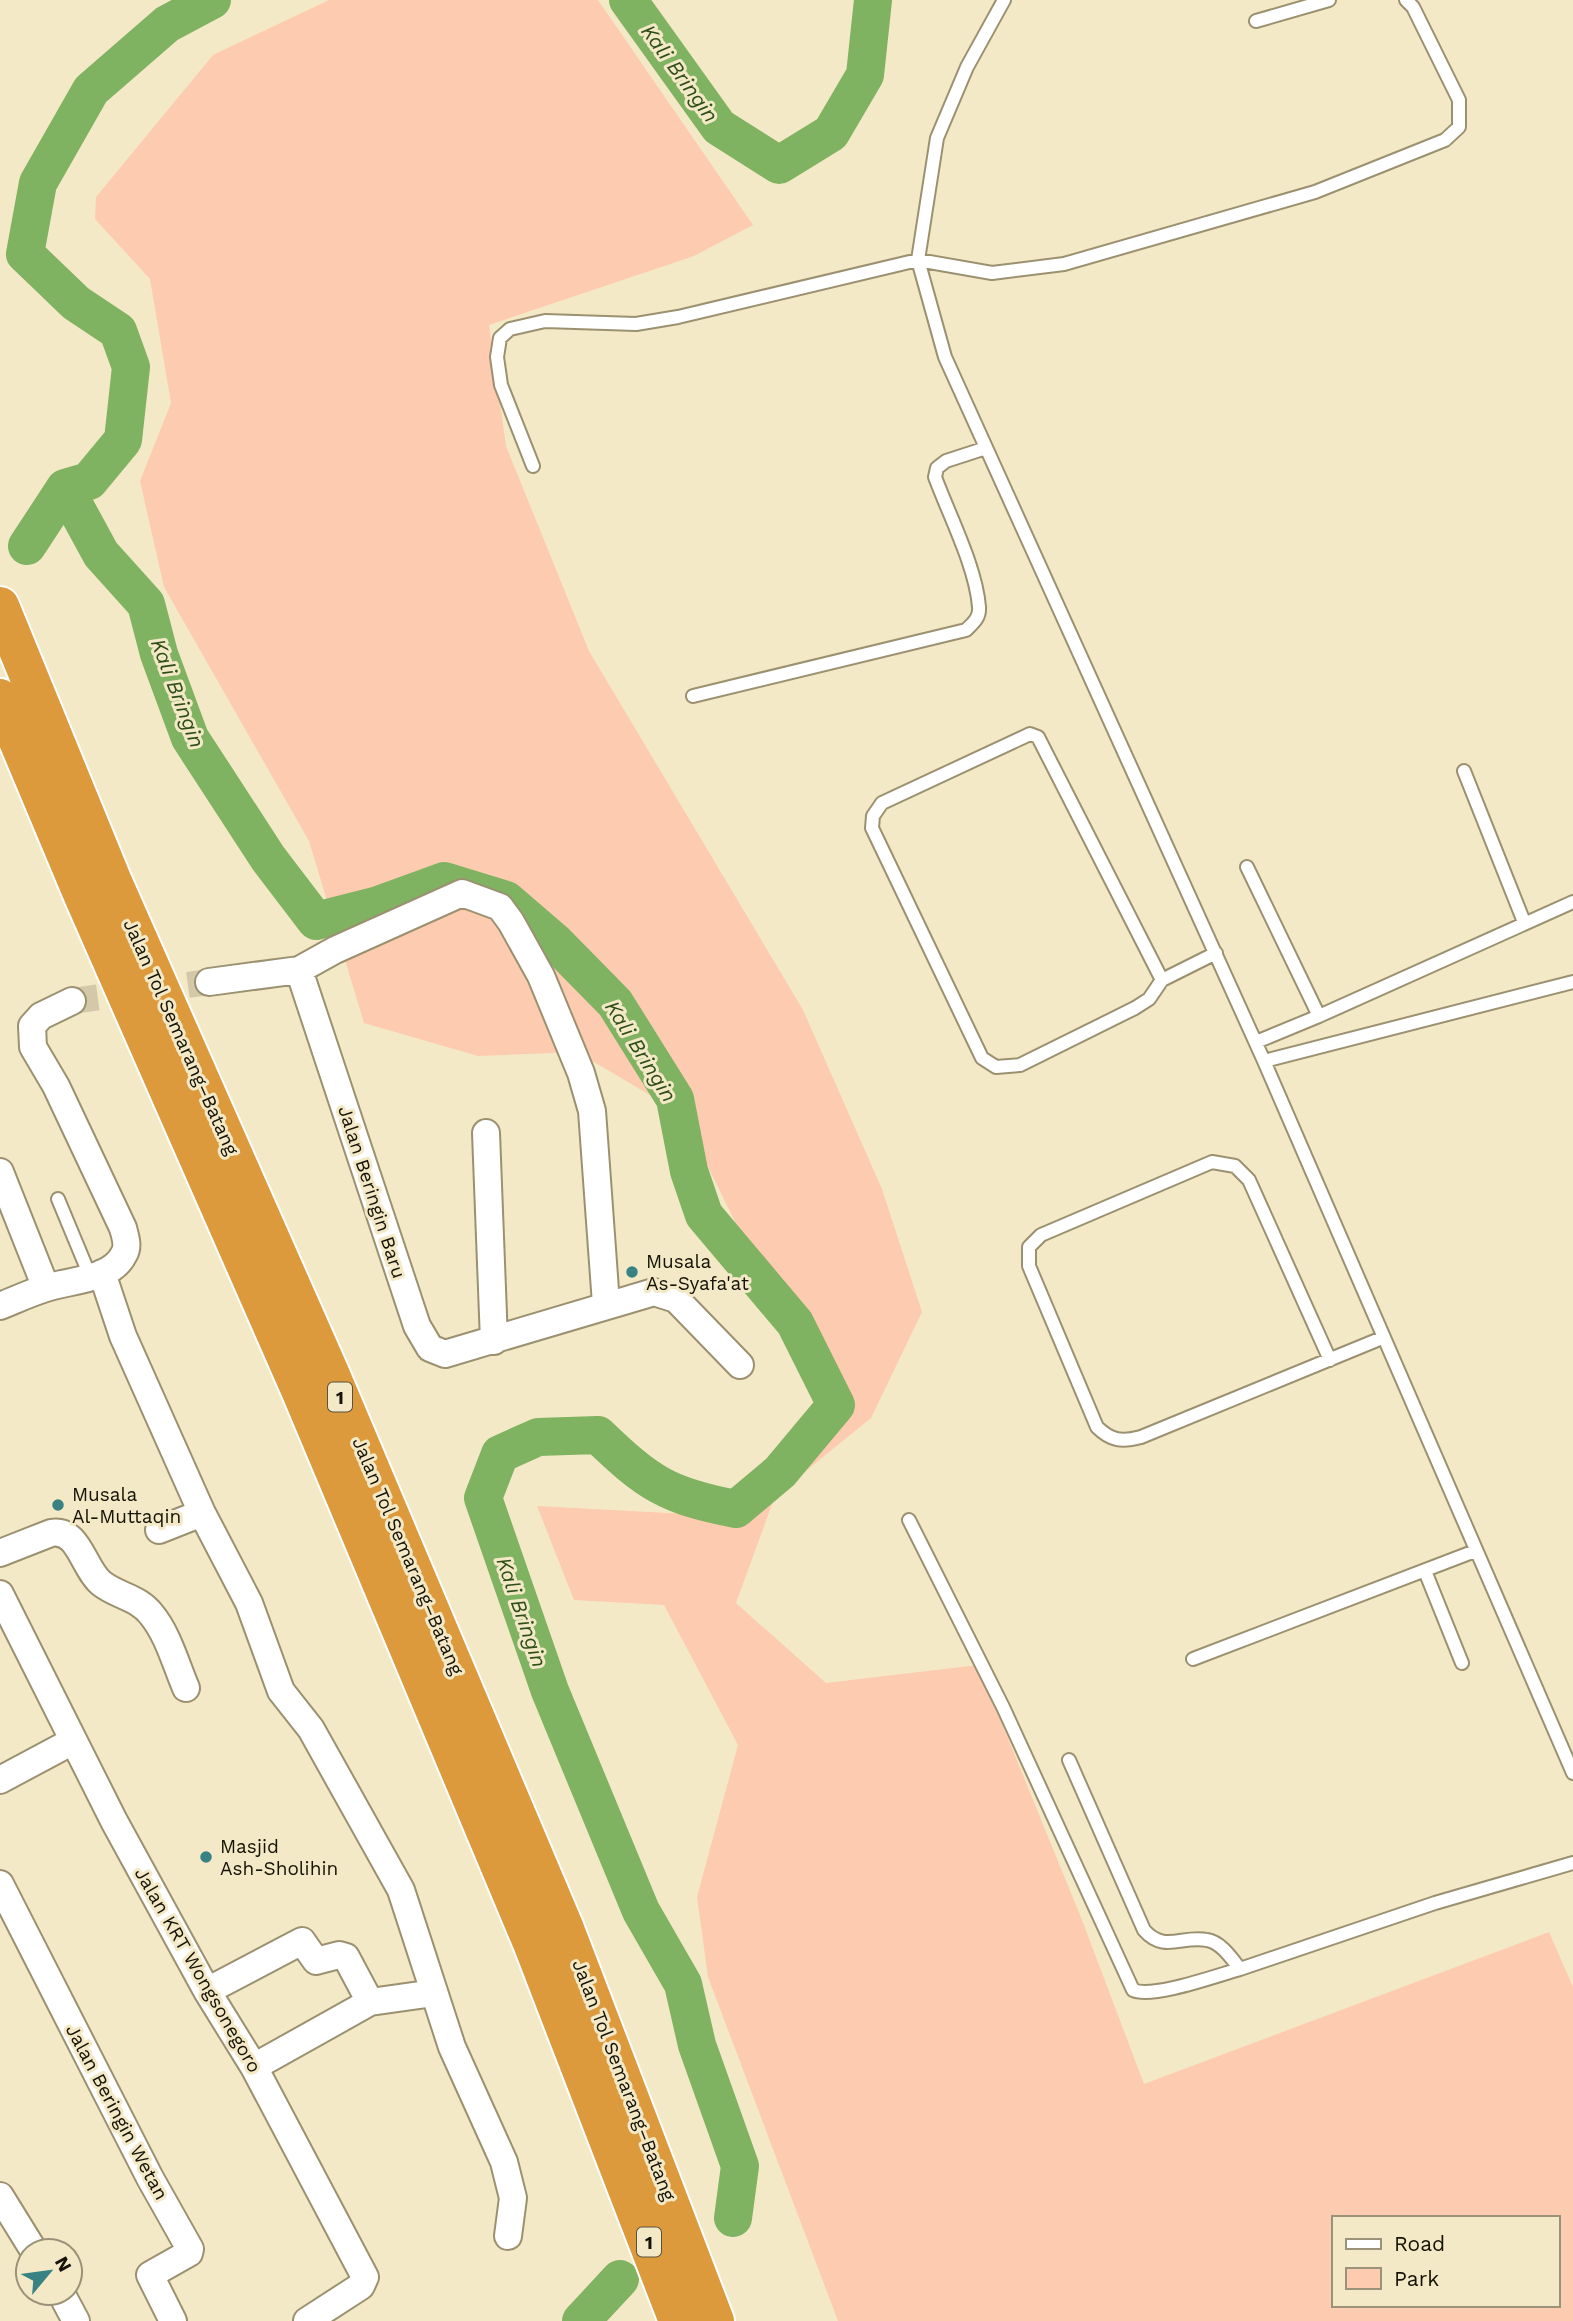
<svg xmlns="http://www.w3.org/2000/svg" width="1573" height="2321" font-family="'Work Sans',sans-serif">
	<style>
		.green { fill: #fdcbaf; fill-rule: evenodd }
		.lines { fill: none; stroke-linecap: round; stroke-linejoin: round }
		.river { stroke: #7fb261; stroke-width: 38 }
		.minor-tunnel { stroke: #d3c9a9; stroke-width: 26; stroke-dasharray: 26 13; stroke-linecap: butt }
		.service-casing { stroke: #9b9171; stroke-width: 16 }
		.minor-casing { stroke: #9b9171; stroke-width: 30 }
		.motorway-casing { stroke: #fff; stroke-width: 42 }
		.service { stroke: #fff; stroke-width: 12 }
		.minor { stroke: #fff; stroke-width: 26 }
		.motorway { stroke: #dc9a3d; stroke-width: 38 }
		.poi-dot { fill: #398284; stroke: #f4e9c6; stroke-width: 2.5 }
		.labels { text-anchor: middle; dominant-baseline: central; stroke-width: 6; stroke-linejoin: round; paint-order: stroke }
		.shield { fill: #f4e9c6; stroke: #585240; stroke-width: 2 }
		.shield-label { font-size: 18px; font-weight: bold; fill: #151206 }
		.street-label { font-size: 19px; fill: #151206; stroke: #f4e9c6 }
		.poi-label { font-size: 19px; fill: #151206; stroke: #f4e9c6; text-anchor: start }
		.water-label { font-size: 21px; font-style: italic; fill: #2d4f17; stroke: #f4e9c6 }
	</style>
	<rect width="100%" height="100%" fill="#f4e9c6"/>
	<path class="green" d="M329,0H598L753,225L694,256L489,325L506,446L589,651L803,1010L882,1189L922,1312L871,1418L775,1496L736,1603L826,1683L978,1665L1082,1920L1144,2084L1549,1932L1573,1987V2321H838L708,1977L697,1897L738,1745L664,1605L574,1600L537,1506L687,1514L758,1475L813,1409L820,1388L809,1340L748,1248L682,1114L577,1052L478,1056L364,1023L309,841L164,587L140,481L171,403L150,279L95,219L96,197L213,55ZM1333,2218H1557V2305H1333Z"/>
	<g class="lines">
		<path class="river" d="M212,0L167,24L91,90L38,183L25,254L76,303L118,331L131,367L123,440L89,481L65,488L101,554L146,604L159,654L190,738L268,858L316,921L375,906L444,881L506,900L556,943L615,1003L675,1099L689,1171L704,1215L795,1323L836,1405L780,1472L736,1509C667,1496 648,1483 598,1435L538,1437L500,1454L483,1498L550,1691L641,1911L683,1984L697,2045L740,2166L733,2218
			M628,0L719,127L779,165L831,133L865,75L873,0
			M27,546L65,488
			M581,2321L620,2279"/>
		<path class="minor-tunnel" d="M72,1001L209,982"/>
		<defs>
			<path id="service" d="M1004,0L967,67L937,138L918,260L945,357L1264,1061L1573,982
				M1256,21L1329,0
				M533,466L501,385L497,357L500,338L510,329L545,321L636,324L678,317L918,260L992,273L1064,264L1315,192L1445,140L1459,127V100L1413,7L1406,0
				M693,696L966,630C973,623 980,618 979,607C976,567 949,515 935,477L937,468L946,461L986,448
				M1464,771L1524,922
				M1247,867L1319,1016L1256,1042
				M1162,980L1149,999L1135,1008L1020,1065L996,1067L982,1058L872,828L873,816L882,803L1030,734L1038,737L1162,980L1216,953
				M1319,1016L1573,902
				M1264,1061L1573,1773
				M58,1199L90,1276
				M1330,1360L1249,1180L1235,1166L1212,1162L1041,1235L1029,1247V1266L1097,1427C1111,1441 1122,1442 1141,1437L1382,1338
				M909,1520L1003,1707L1133,1990C1152,1999 1218,1975 1240,1969
				M1425,1571L1462,1663
				M1193,1659L1475,1551
				M1069,1760L1144,1930C1164,1953 1182,1935 1207,1940C1221,1942 1232,1959 1240,1969L1435,1903L1573,1863"/>
			<path id="minor" d="M299,970L417,1326L430,1348L445,1354L654,1292L676,1299L740,1365
				M209,982L299,970L335,950L462,893L500,907L511,922L541,976L581,1073L592,1111L606,1304
				M486,1133L494,1341
				M0,1172L46,1288
				M102,1273L123,1336L202,1513L159,1530
				M0,1306C15,1300 30,1293 46,1288C70,1280 112,1280 124,1254C129,1246 125,1236 123,1228L56,1086L33,1047L32,1026L41,1016L72,1001
				M202,1513L249,1603L281,1691L311,1729L401,1890L452,2047L504,2162L513,2198L508,2236
				M0,1553L51,1533C79,1528 83,1568 101,1583C117,1596 138,1597 151,1614C168,1634 176,1665 186,1688
				M0,1594L114,1821L207,1991L254,2067L365,2277L361,2286L307,2321
				M0,1780L73,1741
				M0,1884L150,2178L190,2249L189,2253L150,2275L173,2321
				M207,1991L302,1941L316,1961L339,1955L346,1957L370,2002L254,2067
				M370,2002L434,1993
				M0,2196L34,2251
				M61,2293L76,2321"/>
			<path id="motorway" d="M0,606L113,882L330,1373L565,1929L715,2321
				M0,698L83,896L301,1392L532,1943L678,2321"/>
		</defs>
		<use href="#service" class="service-casing"/>
		<use href="#minor" class="minor-casing"/>
		<use href="#motorway" class="motorway-casing"/>
		<use href="#service" class="service"/>
		<use href="#minor" class="minor"/>
		<use href="#motorway" class="motorway"/>
	</g>
	<g class="poi-dot">
		<circle cx="632" cy="1272" r="7"/>
		<circle cx="58" cy="1505" r="7"/>
		<circle cx="206" cy="1857" r="7"/>
	</g>
	<g class="labels">
		<g class="shield">
			<rect x="328" y="1382.5" width="24" height="29" rx="5"/>
			<rect x="637" y="2227.5" width="24" height="29" rx="5"/>
		</g>
		<g class="shield-label">
			<text x="340" y="1397">1</text>
			<text x="649" y="2242">1</text>
		</g>
		<g class="street-label">
			<text transform="translate(181 1037) rotate(66)">Jalan Tol Semarang–Batang</text>
			<text transform="translate(372 1192) rotate(72)">Jalan Beringin Baru</text>
			<text transform="translate(408 1556) rotate(67)">Jalan Tol Semarang–Batang</text>
			<text transform="translate(198 1970) rotate(60)">Jalan KRT Wongsonegoro</text>
			<text transform="translate(624 2080) rotate(69)">Jalan Tol Semarang–Batang</text>
			<text transform="translate(117 2112) rotate(62)">Jalan Beringin Wetan</text>
		</g>
		<g class="poi-label">
			<text x="646" y="1261">Musala<tspan x="646" dy="22">As-Syafa'at</tspan></text>
			<text x="72" y="1494">Musala<tspan x="72" dy="22">Al-Muttaqin</tspan></text>
			<text x="220" y="1846">Masjid<tspan x="220" dy="22">Ash-Sholihin</tspan></text>
		</g>
		<g class="water-label">
			<text transform="translate(680 73) rotate(54)">Kali Bringin</text>
			<text transform="translate(178 693) rotate(69)">Kali Bringin</text>
			<text transform="translate(641 1051) rotate(58)">Kali Bringin</text>
			<text transform="translate(522 1612) rotate(71)">Kali Bringin</text>
		</g>
	</g>
	<rect x="1332" y="2216" width="228" height="91" fill="#f4e9c6" stroke="#9b9379" stroke-width="2"/>
	<rect x="1346" y="2239" width="35" height="10" fill="#ffffff" stroke="#9b9379" stroke-width="2"/>
	<text x="1394" y="2251" font-size="21" fill="#151206">Road</text>
	<rect x="1346" y="2268" width="35" height="21" fill="#fdcbaf" stroke="#9b9379" stroke-width="2"/>
	<text x="1394" y="2286" font-size="21" fill="#151206">Park</text>
	<g transform="translate(49 2272) rotate(61)"><circle r="33" fill="#f4e9c6" stroke="#9b9379" stroke-width="2"/>
	<path d="M0-5L12 26L0 18L-12 26Z" fill="#398284"/>
	<text y="-10" font-size="19" font-weight="bold" text-anchor="middle" fill="#151206">N</text>
	</g>
</svg>
